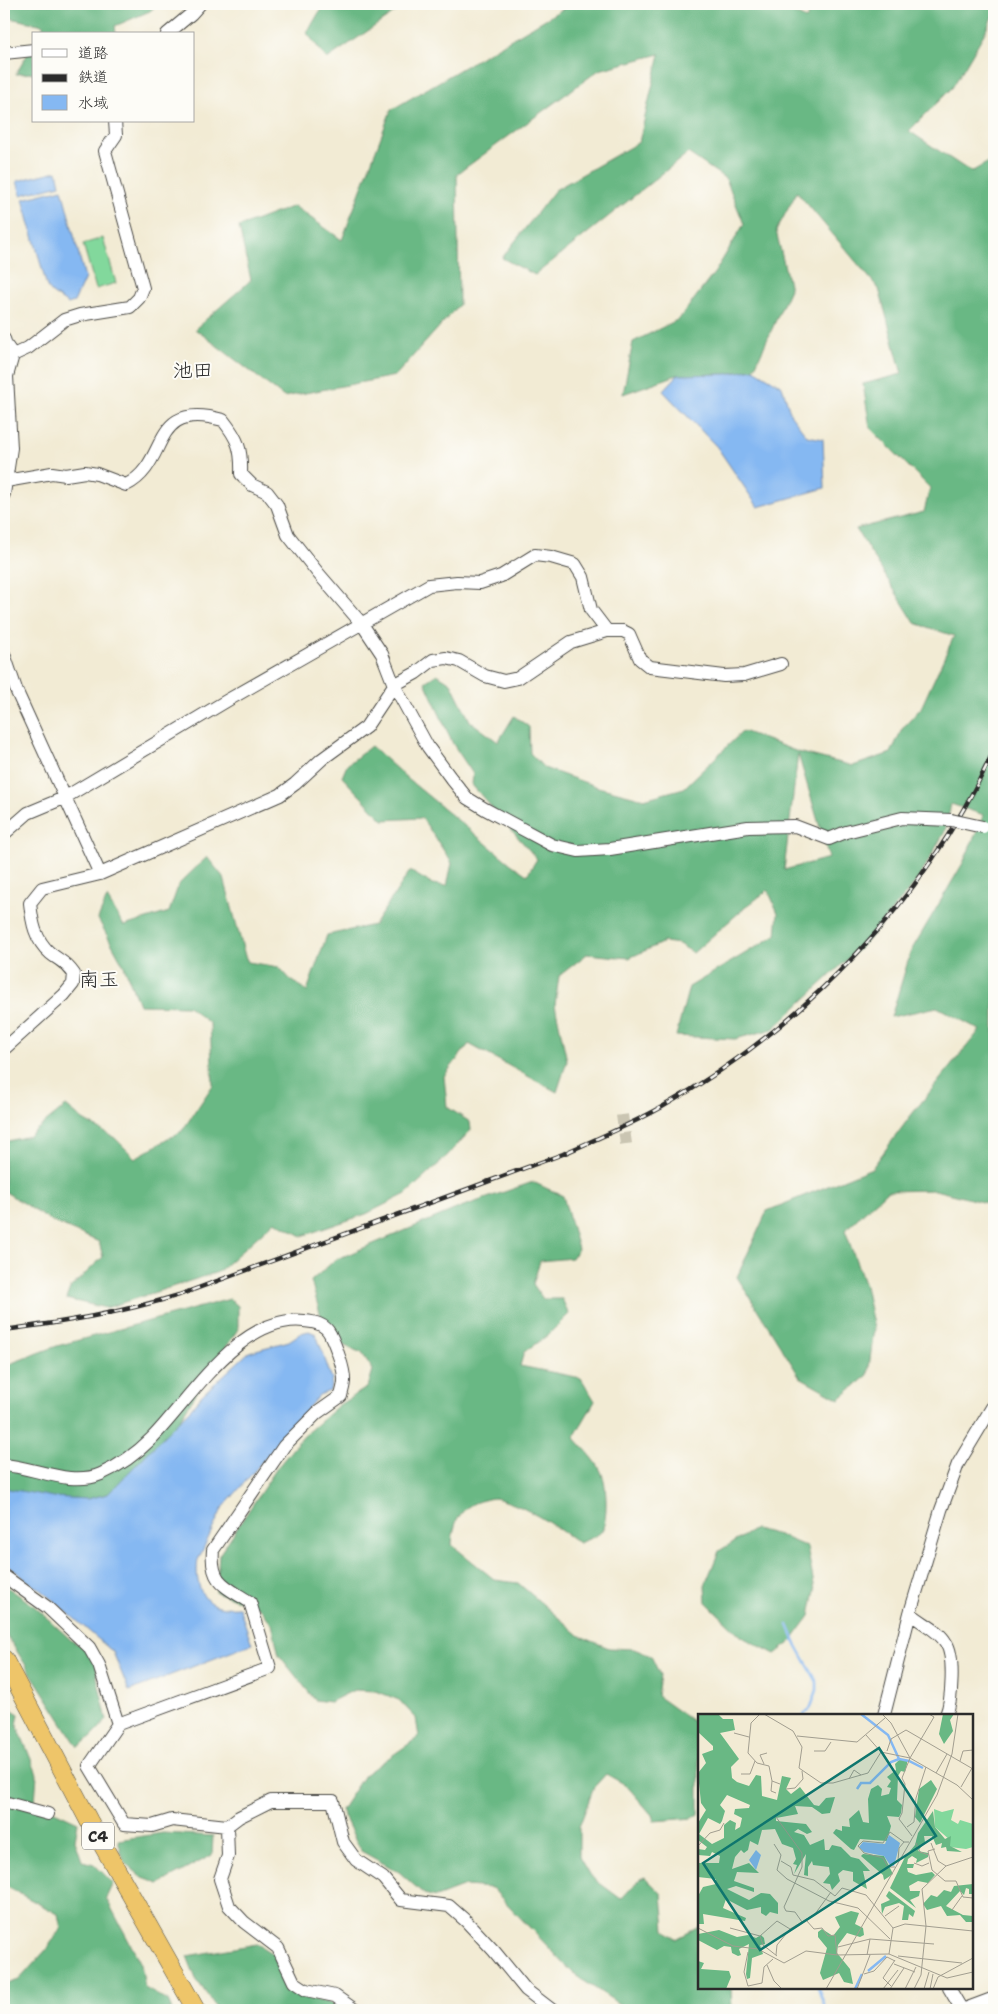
<svg xmlns="http://www.w3.org/2000/svg" width="998" height="2014" font-family="'Shantell Sans','Klee One',sans-serif">
	<style>
		.green { fill: #82d89c; stroke: #568264 }
		.forest { fill: #69b884; stroke: #4a7258; fill-rule: evenodd }
		.water { fill: #85b8f2; stroke: #58728e }
		.lines { fill: none; stroke-linecap: round; stroke-linejoin: round }
		.stream { stroke: #85b8f2; stroke-width: 2.5 }
		.minor-tunnel { stroke: #cac5b2; stroke-width: 12; stroke-dasharray: 12 6; stroke-linecap: butt }
		.minor-casing { stroke: #494844; stroke-width: 14 }
		.highway-casing { stroke: #494844; stroke-width: 19 }
		.minor { stroke: #fff; stroke-width: 12 }
		.highway { stroke: #eec569; stroke-width: 18 }
		.rail-casing { stroke: #2b2b2b; stroke-width: 4.5 }
		.rail { stroke: #fdfcf7; stroke-width: 2.5; stroke-dasharray: 8; stroke-linecap: butt }
		.minor-bridge-casing { stroke: #494844; stroke-width: 14; stroke-linecap: butt }
		.minor-bridge { stroke: #fff; stroke-width: 12 }
		.labels { text-anchor: middle; dominant-baseline: central; stroke-width: 4; stroke-linejoin: round; paint-order: stroke }
		.shield { fill: #fdfcf7; stroke: #6a6a68; stroke-width: 1 }
		.shield-label { font-size: 16px; font-weight: bold; fill: #2b2b2b }
		.quarter-label { font-size: 20px; fill: #2b2b2b; stroke: #fdfcf7 }
		.inset-river { fill: none; stroke: #85b8f2; stroke-width: 2.5 }
		.inset-road { fill: none; stroke: #a29e90; stroke-width: 1 }
		.view { fill: #0f766e; fill-opacity: 0.15; stroke: #0f766e; stroke-width: 2.5 }
		.inset-edge { fill: none; stroke: #2b2b2b; stroke-width: 2.5 }
	</style>
	<rect width="100%" height="100%" fill="#fdfcf7"/>
	<filter id="ink" filterUnits="userSpaceOnUse"><feTurbulence type="fractalNoise" baseFrequency=".02" numOctaves="2"/><feDisplacementMap in="SourceGraphic" scale="10" xChannelSelector="R" yChannelSelector="G"/><feConvolveMatrix kernelMatrix="1 2 1 2 8 2 1 2 1" color-interpolation-filters="sRGB"/></filter>
	<filter id="wash" filterUnits="userSpaceOnUse"><feTurbulence type="fractalNoise" baseFrequency=".0096" numOctaves="4" result="noise"/><feDisplacementMap in="SourceGraphic" scale="20" xChannelSelector="R" yChannelSelector="G"/><feGaussianBlur stdDeviation="1.12" result="paint"/><feColorMatrix in="noise" values="0 0 0 0 0 0 0 0 0 0 0 0 0 0 0 0 0 1.4 0 .05"/><feComposite in="paint" operator="in"/></filter>
	<g filter="url(#wash)">
		<rect width="100%" height="100%" fill="#f2ebd4"/>
		<path class="green" d="M103,238L116,283L96,289L83,244Z"/>
		<path class="forest" d="M4,4H158L150,11L115,26L116,34H39L44,25L4,17Z
			M324,4H407L327,59L307,33Z
			M571,4H775L806,19L815,4H994V13L984,34L952,88L909,131L971,172L994,159V1205L935,1190L887,1191L845,1230L865,1286L874,1329L868,1375L839,1399L800,1377L737,1277L767,1211L872,1168L912,1114L980,1030L937,1007L891,1017L911,951L963,863L984,815L951,804L945,831L919,878L865,943L773,1029L735,1039L676,1036L689,987L776,935L778,913L768,890L742,910L693,953L679,944L664,942L629,958L587,954L559,976L555,1005L567,1061L557,1092L469,1044L444,1076L447,1107L470,1122L471,1130L444,1159L406,1194L366,1214L302,1236L275,1221L218,1272L106,1308L66,1299L70,1288L103,1257L99,1242L51,1221L4,1191V1142L29,1136L66,1106L83,1120L115,1138L135,1158L182,1131L213,1085L210,1024L188,1006L139,1005L124,966L98,919L107,898L124,926L169,912L179,884L207,857L224,878L245,956L248,962L279,967L290,979L307,991L327,935L374,925L410,871L432,884L447,886L452,863L422,818L383,820L342,777L347,765L371,746L409,780L511,864L527,875L537,859L472,785L473,774L453,744L425,682L437,674L451,683L470,721L498,742L514,716L529,727L530,753L544,768L598,787L644,799L684,788L743,731L798,752L853,766L891,753L902,729L921,708L954,636L915,623L856,529L924,512L930,488L870,428L863,384L902,374L879,289L797,192L776,231L790,289L754,369L727,374L677,375L623,394L633,342L679,319L715,272L744,224L726,179L688,153L535,275L502,258L555,190L639,142L660,54L599,70L457,174L459,305L395,376L284,397L195,329L251,280L239,227L294,206L342,240L391,110ZM798,754L829,858L784,870Z
			M34,43V73L16,74Z
			M533,1182L563,1196L578,1249L572,1258L540,1261L533,1284L543,1299H562L569,1314L548,1335L524,1352L520,1366L581,1378L595,1401L574,1437C584,1449 599,1462 603,1477C607,1487 608,1527 600,1533C594,1538 585,1540 579,1543C554,1526 528,1507 499,1499C494,1497 488,1499 484,1500C460,1505 453,1523 452,1545L495,1580L518,1583L580,1636L609,1648L634,1649L651,1656L660,1675L657,1696L699,1726V1814L693,1818L654,1821L652,1815L626,1785L606,1774L594,1787L579,1827V1857L590,1876L621,1899L640,1879L645,1877L662,1894L665,1930L676,1939L699,1927V1988H731L732,2010H630L622,2006L575,1975L492,1888L465,1886L436,1897L424,1894L399,1872L361,1851L341,1810L364,1775L419,1737L416,1718L399,1700L376,1691L354,1690L330,1702L315,1700L279,1655L272,1624L260,1608L216,1592L219,1555L277,1468L303,1436L339,1405L368,1387L373,1370L362,1353L345,1346L326,1334L311,1281L335,1260L461,1207Z
			M230,1299L238,1306V1329L157,1454L108,1494L87,1499L16,1496L4,1492V1366L57,1346Z
			M755,1529L779,1535L807,1547L815,1590L810,1616L790,1643L775,1654L742,1637L706,1602L705,1585L719,1551Z
			M4,1585L33,1605L72,1641L96,1654L97,1677L107,1720L92,1736L78,1747L4,1631Z
			M4,1699L6,1706L19,1714L17,1725L37,1774L35,1802L78,1822L75,1840L82,1861L94,1864L113,1883L106,1898L141,1964L145,1988L168,2001L172,2010H4V1985L19,1980L45,1951L61,1929L58,1914L7,1887L6,1853L4,1849Z
			M163,1833L213,1836L212,1855L159,1884L143,1878L124,1862L118,1840Z
			M257,1944L276,1956L282,1981L302,1997L339,2005L345,2010H218L196,1979L187,1956Z"/>
		<path class="water" d="M57,171L60,185L21,195L17,181Z
			M62,189L85,278L74,302L68,304L52,293L47,287L23,199Z
			M754,369L782,386L791,415L807,436L823,439L825,488L758,507L717,447L663,391L678,375L727,374Z
			M309,1331L316,1334L332,1379L330,1391L319,1395L222,1509L198,1560C195,1576 199,1603 219,1606C225,1608 233,1607 239,1607L252,1644L129,1691L113,1652L38,1587H35L4,1562V1488L54,1497L87,1499L108,1494L192,1407L202,1395L249,1352L289,1341L301,1333Z"/>
		<g class="lines">
			<path class="stream" d="M788,1625L797,1646L817,1682V1690L811,1707L804,1715
				M818,1988L826,2010"/>
		</g>
	</g>
	<g filter="url(#ink)">
		<g class="lines">
			<path class="minor-tunnel" d="M622,1115L626,1144"/>
			<defs>
				<path id="minor" d="M167,34L191,14L200,4
					M4,53L34,50
					M4,339L6,345L13,355
					M6,481L52,473L66,475L85,472L97,474L126,485C171,463 148,399 223,420C238,439 242,449 241,474L252,485L267,492L277,505L288,535L318,573L362,624L382,654L394,685L428,747L450,777L467,798L485,809L552,845L578,851L610,849L748,827L795,826L829,839L846,832L902,818L951,820
					M4,494L11,448L7,376L13,355L28,348L64,320L80,315L130,307L139,298L143,288L105,151L116,135L115,121
					M4,654L17,692L100,874
					M4,834L28,813L64,798L228,700L429,585L457,582L480,583L501,576L535,555L551,557L575,564L583,577L591,610L607,631
					M4,1049L64,995L73,984L74,974C65,961 61,962 50,953C35,940 32,922 30,903L42,888L100,874L280,795L295,784L322,759L366,727L394,685L416,673L433,660L446,658L459,661L485,676L504,681L518,678L571,642L607,631H623L629,634L640,659L650,667L724,676L744,675L781,664
					M4,1465C34,1467 71,1487 101,1474C119,1466 137,1453 151,1439C190,1400 240,1314 304,1321C315,1322 325,1324 330,1334C335,1344 345,1370 344,1381C344,1386 342,1391 341,1396L317,1413L284,1446L213,1550C210,1583 225,1586 250,1602L270,1668L118,1724L89,1766L124,1824L152,1826L172,1820L227,1826L239,1817L271,1801H333L343,1842L356,1860L383,1878L401,1900L449,1906L466,1921L494,1951L526,1990L552,2010
					M4,1576L47,1607L89,1647L99,1665L118,1724
					M910,1613C921,1623 939,1630 946,1643C955,1656 952,1701 946,1715
					M884,1715L910,1613L941,1510L958,1464L994,1404
					M4,1802L48,1814
					M227,1826L228,1856L220,1879L229,1906L244,1922L278,1948L294,1982L306,1990L335,1996L355,2010
					M949,1988L962,2010
					M962,2010L994,1998"/>
				<path id="highway" d="M4,1659L89,1821L196,2010"/>
			</defs>
			<use href="#minor" class="minor-casing"/>
			<use href="#highway" class="highway-casing"/>
			<use href="#minor" class="minor"/>
			<use href="#highway" class="highway"/>
			<defs>
				<path id="rail" d="M4,1330C65,1322 120,1313 179,1295L563,1154C596,1139 630,1125 662,1107C807,1024 924,902 994,750"/>
			</defs>
			<use href="#rail" class="rail-casing"/>
			<use href="#rail" class="rail"/>
			<defs>
				<path id="minor-bridge" d="M951,820L983,827"/>
			</defs>
			<use href="#minor-bridge" class="minor-bridge-casing"/>
			<use href="#minor-bridge" class="minor-bridge"/>
		</g>
	</g>
	<g class="labels">
		<rect class="shield" x="82" y="1822.5" width="32" height="27" rx="4"/>
		<g class="shield-label">
			<text x="98" y="1836">C4</text>
		</g>
		<g class="quarter-label">
			<text x="193" y="370">池田</text>
			<text x="99" y="979">南玉</text>
		</g>
	</g>
	<g transform="translate(698 1714)">
		<rect width="275" height="275" fill="#f2ebd4"/>
		<path d="M236,95L244,98L256,95L253,106L260,110L262,106L275,110V133L268,135L252,133V126L237,113Z" fill="#82d89c"/>
		<path d="M0,0H20L25,5H35L37,16L22,19L41,45L33,53L34,64L39,68L51,72L58,61L63,62L64,82L79,86L84,62L93,64L88,75L93,80L102,73L116,91L121,92L128,84L137,83L132,99L124,100L114,93L97,92L100,100L78,104V107L108,110L114,118L109,120L100,115L96,118L106,121L112,131L126,125L127,136H131L134,131L143,133L153,143L161,145L172,157H165L169,175L155,167V158L145,156L140,160L142,167L134,176L132,170L125,169L132,160L131,153L115,151L114,147L110,153V162L106,161L108,140L96,160L99,151L95,150L98,145L95,134L84,130L77,115L64,116L60,131L52,127L50,136L46,139L43,136L37,143L34,155L51,149L61,159L39,158L36,167L56,174V178L38,172L29,175L51,186L63,179L72,180L80,189V200L72,198L68,202L63,199V193L49,196L28,185L25,194L48,204L47,207L5,200L6,210H0V182L5,173L18,170V165L0,163V149H21L22,142L14,138L12,142L0,141V135L7,136L9,133L0,126V109L8,96L3,89L0,59L8,49L4,40L15,36V32L0,18ZM29,81L52,91L51,94L37,95L36,100L44,104L42,113L37,116L38,109L32,106L26,111V124L14,130L1,120L10,104L22,110L24,107L27,97L22,91ZM245,0H256L252,6L255,17L246,30L241,20ZM202,45L209,46V50L207,58L203,57L200,62L199,86L204,91L203,99L201,103L189,102L193,112L189,127L162,125L156,136L153,135L135,119L138,115L144,117V112L152,113L151,105L161,96L165,108L171,109L170,85L173,75L180,71L184,75L183,82L191,80L193,74L189,73L193,67L189,63L198,56L197,50ZM233,66L239,75L222,109L217,103L221,75ZM235,97L237,113L247,125L253,122L252,132L264,138L249,137L248,133L243,134L244,129L238,131L234,122H226L227,128L220,137L230,139V143L218,149L219,145L214,142L210,145L209,150H216L215,154H209L210,158L218,161L234,158L237,161L230,169L220,167L211,172L212,177H222L221,182L212,186L218,194L192,174L207,143L217,131L220,119ZM165,140L186,142L195,160L186,166L185,161L163,142ZM275,170V180H271V175L268,174L266,181L262,177L248,192L265,201L275,202L274,208H268L262,201L249,202L243,192L229,196L225,190L233,181L239,183L246,176L253,178L256,172ZM191,177L217,197L215,203L211,200L210,206H204L206,192L201,189L187,193L184,200L183,190L192,186L188,182ZM153,197L161,199L157,210L165,214L166,221L162,223L149,219L140,231L139,239L152,255L155,270L146,268L141,259L125,266L122,259L129,234L120,223V218L124,215L135,222L142,213L137,203ZM21,216L39,223L50,221L58,224L63,221L66,224L67,230L62,231L65,240L54,244L52,264L49,265L48,260L51,230L41,235L43,241L40,242L34,239L33,233L26,232L19,236L0,226V220ZM0,247L6,249L3,255L31,257L33,263L28,275H0Z" fill="#69b884" fill-rule="evenodd"/>
		<path d="M191,121L202,129L196,152L192,151L186,142L166,138L161,133L165,128L187,130ZM58,136L63,141L58,156L51,146Z" fill="#85b8f2"/>
		<path class="inset-river" d="M163,0L190,21L201,45L211,47L225,54M159,75L163,69H172L193,48L201,45M170,257L188,242M157,275L164,260"/>
		<path class="inset-road" d="M62,0L53,9L50,39L59,49L71,52L74,67L82,70M66,0L95,17L104,33L101,54L123,69H135L170,59L183,38M184,0L193,9L212,44L259,71L275,86M36,19L51,23M168,21L183,38L212,44L204,64L207,70L204,99L201,105L214,122M99,22L159,28L187,4M116,37H127L133,28M189,37L193,25L208,16L275,55M212,44L236,3L231,0M262,47L265,37L275,36M66,50L62,41L69,39M238,59L249,40M43,60H52L57,47M151,65L156,56L163,61M74,67L73,77L78,79M263,73L274,54M88,75L97,74L105,65L104,57M78,103L104,139V153L86,193L88,197L97,198L104,208M209,113L216,108L218,84L228,53M218,129L222,138L231,141M233,129L240,147L248,152M76,130L83,141L79,156L89,165L131,187L160,194L192,225M0,132L12,119L22,116L26,109M237,135L230,137L234,156L247,167H258L265,183L275,184M83,147L93,153L95,161L116,166L137,182L144,174L168,181L195,214L191,240M200,147L201,134L206,128H211M216,149L224,152L231,149M197,153H190L185,144L166,139L160,132L165,127L185,129L192,118L206,128M254,196L264,182M187,202L201,192M108,206L116,215L124,214L130,222L137,221L139,241M0,214L35,232L60,235L86,249L108,237L139,241L191,240L249,264L275,258M32,214L62,222M195,214L207,210L275,217M62,222L79,207L92,215M62,222L65,231L79,242M140,233L172,225L236,230M50,238L46,258L50,272L64,269L66,253L75,245M78,241L79,231L92,215L117,200L133,178M169,241L172,225M200,242L264,249M196,250L217,258M69,251L76,267L84,275M166,260L176,257L189,243L197,247M193,272L185,264L197,246M128,275L239,81L254,40L260,0M159,275L172,241M185,275L200,256M192,275L206,254M207,275L218,253M216,275L223,261L228,212L224,175L248,152L275,143M226,275L231,258M232,275L235,260M235,275L240,263L275,244"/>
		<path class="view" d="M181,34L238,122L62,236L5,149Z"/>
		<rect width="275" height="275" class="inset-edge"/>
	</g>
	<rect width="998" height="2014" fill="none" stroke="#fdfcf7" stroke-width="20"/>
	<rect x="32" y="32" width="162" height="90" fill="#fdfcf7" stroke="#a9a8a5"/>
	<rect x="42" y="49" width="25" height="8" fill="#ffffff" stroke="#a9a8a5"/>
	<text x="78" y="58" font-size="15" fill="#2b2b2b">道路</text>
	<rect x="42" y="74" width="25" height="8" fill="#2b2b2b" stroke="#a9a8a5"/>
	<text x="78" y="82" font-size="15" fill="#2b2b2b">鉄道</text>
	<rect x="42" y="95" width="25" height="15" fill="#85b8f2" stroke="#a9a8a5"/>
	<text x="78" y="108" font-size="15" fill="#2b2b2b">水域</text>
</svg>
